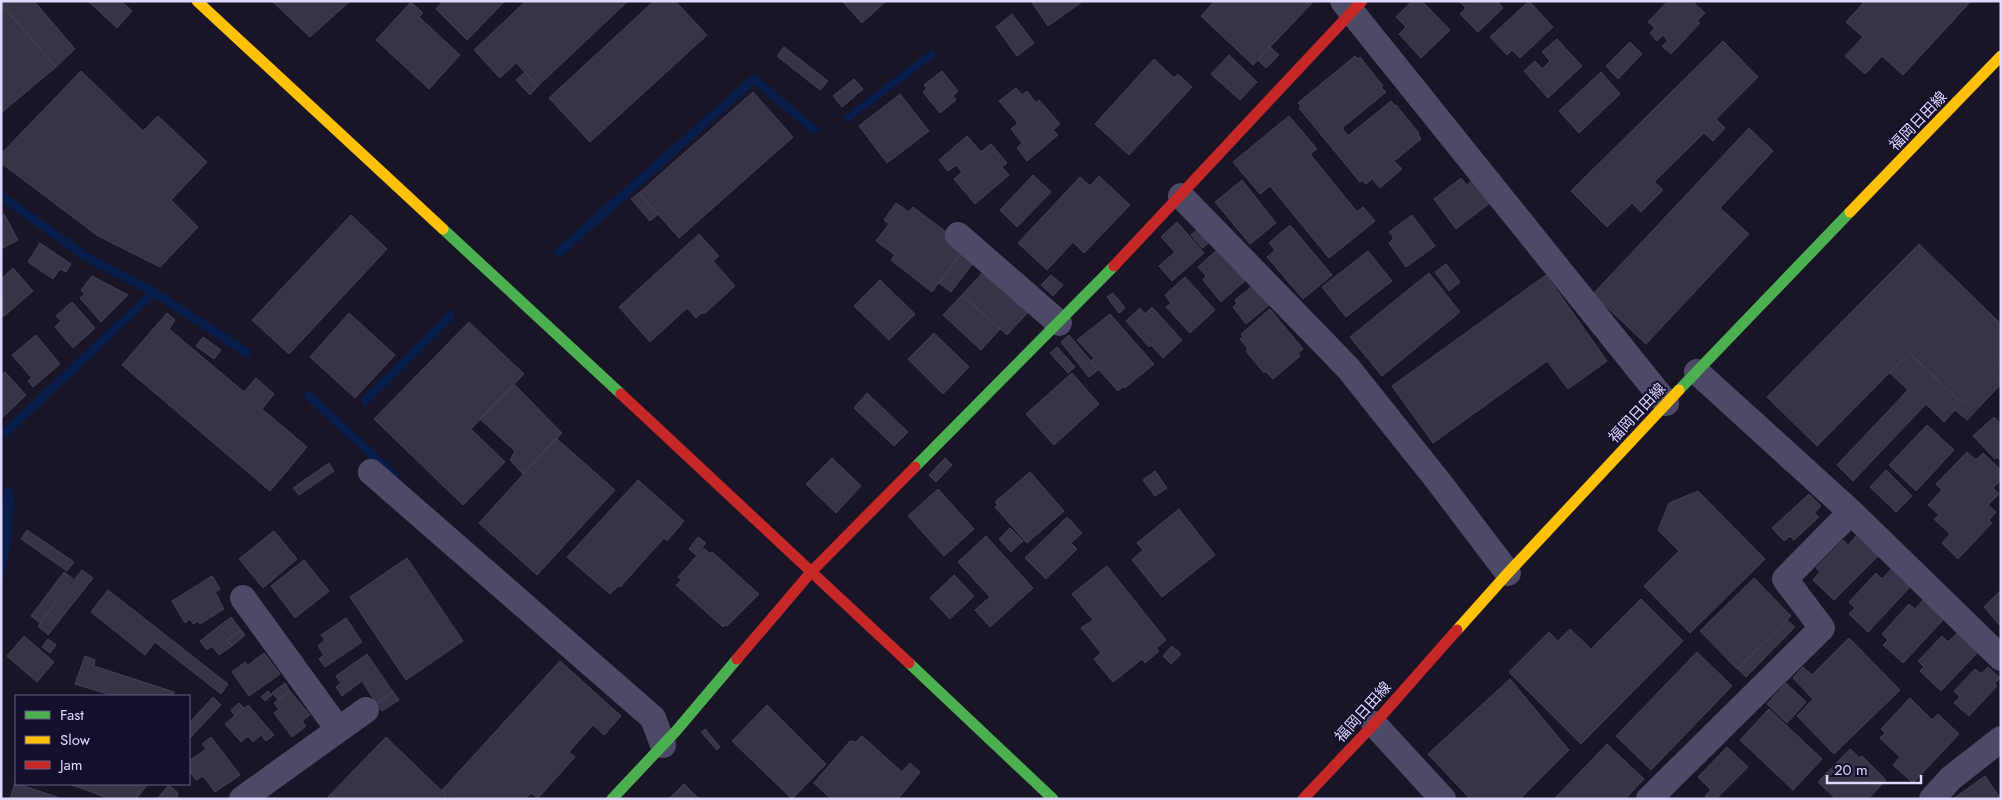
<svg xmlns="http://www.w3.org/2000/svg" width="2002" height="800" font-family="Jost,'Noto Sans JP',sans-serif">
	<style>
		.water { fill: #081d49 }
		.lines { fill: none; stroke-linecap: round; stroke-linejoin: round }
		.stream { stroke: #081d49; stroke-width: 9 }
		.building { fill: #383347; stroke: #454058 }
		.street { stroke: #4c4a66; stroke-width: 26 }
		.fast { stroke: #4caf50; stroke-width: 11 }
		.slow { stroke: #ffc107; stroke-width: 11 }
		.jam { stroke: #c62828; stroke-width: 11 }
		.labels { text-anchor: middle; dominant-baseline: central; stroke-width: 4; stroke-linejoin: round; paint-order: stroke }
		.street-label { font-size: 15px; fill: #dfd9ff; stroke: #150f2c }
	</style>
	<rect width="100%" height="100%" fill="#191526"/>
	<path class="water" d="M932,49L936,56L847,123L844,116Z
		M754,73L820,129L814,135L754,85L560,258L553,251Z
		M451,309L455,318L364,408L361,398Z
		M5,487L14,489L12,537L1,587V511Z"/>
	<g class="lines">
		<path class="stream" d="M1,196L86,257L154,292L247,353
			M309,396L394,475
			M6,432L154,292"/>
	</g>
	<path class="building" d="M1,1H34L75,49L56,67L1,4Z
		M88,1H121L132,11L117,28Z
		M272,1H350L310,37Z
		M443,1H505L467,40L436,9Z
		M526,1H628L538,86L516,63L500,78L474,50Z
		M654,1H675L707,35L590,142L549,98Z
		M842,1H886L862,23Z
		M1031,1H1083L1048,26Z
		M1215,1H1314L1253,65L1201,16Z
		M1412,1H1422L1450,30L1421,58L1399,34L1406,27L1396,17Z
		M1459,1H1497L1503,8L1478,32L1460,14L1466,8Z
		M1529,1L1553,27L1520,58L1512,50L1507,55L1490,37Z
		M1668,1H1692L1705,13L1697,21L1700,23L1671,54L1662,46L1668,41L1663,35L1657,41L1650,33L1655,28L1648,22Z
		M1865,1H1971L1903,75L1882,56L1865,74L1845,56L1863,37L1846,22Z
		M411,2L423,13L419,17L460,55L429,89L376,40Z
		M1,4L56,67L1,113Z
		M1012,14L1034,43L1017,56L996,27Z
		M1557,39L1582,66L1548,98L1524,71L1535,61L1542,69L1550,61L1542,52Z
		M1723,41L1758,77L1716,119L1725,128L1713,141L1704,133L1654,182L1663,190L1641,212L1632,203L1607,227L1571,191Z
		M1630,42L1642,54L1618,79L1606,66Z
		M784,47L828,81L820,90L777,56Z
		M1270,47L1279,55L1266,68L1258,60Z
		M1229,55L1257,82L1240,100L1211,74Z
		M1355,56L1358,59L1360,57L1383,86L1381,87L1386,92L1342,128L1348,136L1391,101L1395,106L1396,105L1419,133L1418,134L1421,139L1366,184L1362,180L1360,182L1299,108L1301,106L1298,103Z
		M1154,59L1174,78L1178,74L1192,87L1129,155L1095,124Z
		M81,71L143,131L158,116L207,162L171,200L198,227L160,267L98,236L1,163V154Z
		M942,71L958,91L953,96L956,100L940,113L923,92L927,88L924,85Z
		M525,72L538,86L530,95L516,80Z
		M1601,72L1620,94L1579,133L1559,111Z
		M854,79L863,89L842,107L833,96Z
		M1016,88L1022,95L1027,91L1036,103L1039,100L1060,124L1053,130L1058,135L1027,161L1017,148L1022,143L1011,129L1018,123L999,101Z
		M753,92L793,137L679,238L639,193Z
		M900,94L929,131L887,163L859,126Z
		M1289,116L1317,149L1310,154L1357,212L1363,207L1375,221L1329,258L1270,186L1260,194L1233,162Z
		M1749,128L1773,151L1720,208L1749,234L1646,344L1593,294Z
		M967,136L981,152L991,144L1007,163L1002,167L1009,175L975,204L954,179L962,172L956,165L948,171L939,160Z
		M1395,162L1402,169L1380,188L1373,180Z
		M1033,175L1051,192L1017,227L1000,210Z
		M1099,176L1130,205L1084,253L1073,242L1047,270L1018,243L1080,177L1090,186Z
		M1461,178L1467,185L1473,180L1491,202L1456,229L1434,199Z
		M1242,180L1276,223L1250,244L1215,202Z
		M639,193L658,214L650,221L631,199Z
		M896,203L909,212L913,207L966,247L932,292L891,260L895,255L876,241L889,224L884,220Z
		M4,214L18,240L1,249V215Z
		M351,215L387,249L289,354L252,320Z
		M1412,215L1435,246L1406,267L1389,243L1394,238L1389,232Z
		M1177,222L1204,253L1172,281L1159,266L1175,252L1161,237Z
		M1203,225L1214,239L1202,248L1191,235Z
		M1290,225L1332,275L1303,299L1267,257L1275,250L1269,243Z
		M699,234L719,256L713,261L735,286L704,314L703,312L696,318L687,308L650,342L619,307Z
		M40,243L71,264L66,272L60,269L53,279L28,262Z
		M1919,244L2001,324V364L1962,403L1909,353L1817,446L1767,397Z
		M1219,248L1248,278L1221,302L1203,280L1206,276L1198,267Z
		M1368,251L1392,281L1346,317L1322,287Z
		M962,253L974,262L951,292L939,283Z
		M1446,264L1460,282L1449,291L1435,272Z
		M13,268L33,291L3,317L1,279Z
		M987,268L1032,308L1007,335L962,295Z
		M1429,273L1460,312L1382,376L1350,337Z
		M1051,275L1063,285L1053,296L1041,285Z
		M1546,275L1607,361L1568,389L1547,361L1433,443L1392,386Z
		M92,276L128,295L101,322L80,298L85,294L81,290Z
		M1185,277L1215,310L1190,333L1166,307L1171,303L1165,295Z
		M880,280L915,314L889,340L854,306Z
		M1254,285L1270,304L1246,324L1233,307L1237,303L1235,300Z
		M1113,293L1125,308L1119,313L1107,297Z
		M962,295L1000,329L981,350L943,315Z
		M72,302L95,328L73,348L55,327L61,321L56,316Z
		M1152,307L1182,340L1163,358L1151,345L1149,347L1126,321L1140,308L1145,314Z
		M1270,309L1303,349L1298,353L1300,356L1273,379L1265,371L1264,373L1246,351L1248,349L1240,339L1243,337L1241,334Z
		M167,313L175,320L169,329L244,392L256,378L274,394L262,409L307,447L270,491L122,365Z
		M349,313L395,355L355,398L310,357Z
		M1110,314L1154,364L1125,388L1124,386L1118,391L1091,361L1094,358L1077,340Z
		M469,322L524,374L471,429L505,462L463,505L374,419Z
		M934,333L969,367L943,394L908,359Z
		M36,335L60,364L33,387L28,381L32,378L12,355Z
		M1069,335L1098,370L1089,377L1061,342Z
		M203,337L221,350L214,359L196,346Z
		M1057,347L1075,367L1068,373L1050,353Z
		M1909,353L1962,403L2001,364V384L1967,420L1955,410L1944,422L1926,404L1853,481L1837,465L1908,390L1890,373Z
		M5,372L26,395L1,419V376Z
		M1072,373L1099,404L1054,445L1026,414Z
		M514,384L562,433L523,474L510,460L515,451L480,419Z
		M867,393L908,432L894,446L854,408Z
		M1994,417L2001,424V461L1997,457L1995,459L1973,436Z
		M1927,425L1954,450L1916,491L1889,465Z
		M556,438L615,490L537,575L479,523Z
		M1967,452L1976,460L1983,453L2001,470V480L1993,488L1999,494L1988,505L1996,512L1989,520L1992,523L1958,559L1942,543L1950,534L1934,519L1939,515L1928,505L1942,490L1936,484Z
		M832,458L861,486L836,513L806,484Z
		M945,458L952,465L936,482L929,475Z
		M329,463L334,471L299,495L293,488Z
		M1886,470L1912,496L1896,512L1870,487Z
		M1155,471L1167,488L1155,496L1143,480Z
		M1030,472L1064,511L1027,543L995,507L998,505L995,502Z
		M638,480L684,521L667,541L664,538L620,587L618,586L610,594L567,557Z
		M938,489L974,529L944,556L908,516Z
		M1698,491L1765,559L1690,633L1644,586L1679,551L1658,530L1669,503Z
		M1809,494L1821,506L1814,513L1819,517L1794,540L1790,536L1784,541L1772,528Z
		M1179,509L1215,555L1162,597L1132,560L1143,550L1137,543Z
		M1067,517L1082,533L1071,543L1077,549L1046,579L1025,558Z
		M1010,528L1023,541L1011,552L999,539Z
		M27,530L74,562L67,571L21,539Z
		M274,531L297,559L263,588L239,559Z
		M1858,534L1879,555L1834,600L1813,580L1820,572L1816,568L1843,540L1848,545Z
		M986,536L1033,588L990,627L975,610L990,597L958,562Z
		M698,537L706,543L696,555L689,549Z
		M704,548L710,554L712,552L759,594L727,626L725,625L723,627L676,585L681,580L678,577Z
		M407,558L463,641L406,680L350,597Z
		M304,560L329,591L295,618L271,586Z
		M1107,566L1166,640L1156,648L1159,651L1145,663L1142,659L1113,682L1094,659L1101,653L1081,628L1093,620L1072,594Z
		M1892,568L1911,586L1868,632L1849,614L1855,608L1849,602L1876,573L1882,579Z
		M82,570L93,578L48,635L38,626Z
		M64,572L73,579L40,623L31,616Z
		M954,575L974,596L950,619L930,598Z
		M212,576L220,589L215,592L224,609L200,624L198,621L193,624L190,619L185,623L172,601Z
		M1754,578L1791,616L1737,669L1700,631Z
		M108,590L228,684L221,694L155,642L145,655L91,612Z
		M2001,590V627L1984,607Z
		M1641,599L1683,641L1581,744L1509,672L1549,632L1558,641L1570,629L1591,649Z
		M1923,600L1944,619L1903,663L1883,645L1888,640L1882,634L1909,604L1915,609Z
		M231,617L241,630L227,640L232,646L219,655L212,646L207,650L200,641Z
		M346,618L362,642L325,667L319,659L324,655L318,646L325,640L321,635Z
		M1787,620L1795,627L1746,677L1738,669Z
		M241,630L245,635L232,646L227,640Z
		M1958,632L1978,652L1941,691L1920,671L1924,667L1918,661L1942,636L1948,642Z
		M24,636L54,662L37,682L7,656Z
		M1849,638L1900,690L1834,754L1797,716L1813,699L1793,678L1803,667L1812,675Z
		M48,639L56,645L50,653L42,647Z
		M1172,646L1181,654L1171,664L1163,656Z
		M1697,652L1732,686L1651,770L1616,736Z
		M264,653L280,674L249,696L232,672L245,662L248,665Z
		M367,654L393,692L376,703L362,681L342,696L336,687L341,683L336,676Z
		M85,656L95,660L94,666L174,692L173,696H114L75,684Z
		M560,661L621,716L604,735L593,725L569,752L575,757L538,798L531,793L525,799H452L442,790Z
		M1988,667L2000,678L1994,684L1997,686L1969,716L1954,703L1960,697L1954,691L1975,669L1981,674Z
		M1510,679L1569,750L1520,799H1470L1428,754Z
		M285,683L290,691L278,700L272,693Z
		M1786,683L1806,702L1787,723L1767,704Z
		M268,691L272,695L265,701L261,697Z
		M290,691L310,715L302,721L306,726L292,737L274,713L279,709L274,703Z
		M393,692L399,700L382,711L376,703Z
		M213,697L221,705L189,739V723Z
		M1910,698L1932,720L1938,714L1959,734L1913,783L1893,765L1900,757L1880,738L1885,733L1881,729Z
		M239,703L244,708L235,716L231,710Z
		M248,705L274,735L266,741L261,735L253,742L248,736L241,742L225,724Z
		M767,705L826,764L792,799L732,741Z
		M1769,709L1822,759L1793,790L1740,740Z
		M705,729L720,747L717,750L701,732Z
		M862,736L902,772L910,763L920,772L898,799H831L814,783L850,741L856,742Z
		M211,737L240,775L215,792L203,776L196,780L189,771V761L206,749L202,744Z
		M386,737L447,796L445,799H326Z
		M1607,744L1644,779L1625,799H1554Z
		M1727,747L1748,767L1716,799H1707L1705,796L1711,790L1698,777Z
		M1850,749L1860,758L1862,756L1886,780L1868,799H1836L1818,782Z
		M1985,776L2001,799H1953Z
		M15,783L57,797L56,799H10Z
		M69,784H148L136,799H111Z
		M684,784L699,799H669Z
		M169,785L178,793L176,799H157Z"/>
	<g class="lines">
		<path class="street" d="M1343,1L1666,403
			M1181,196L1348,368L1439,482L1508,573
			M958,235L1059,323
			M1697,372L1851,512L2001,658
			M371,472L653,718L663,745
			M243,598L338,729
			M1374,724L1443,799
			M242,799L366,710
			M1649,799L1822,628L1785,579L1851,512
			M1932,799L1951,778L2001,739"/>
		<path class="fast" d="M443,229L621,394
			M1679,390L1850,212
			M915,467L1114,266
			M909,663L1053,799
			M612,799L676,731L737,659"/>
		<path class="slow" d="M197,1L443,229
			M1850,212L2001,56
			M1457,630L1508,573L1679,390"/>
		<path class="jam" d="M1114,266L1362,1
			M621,394L909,663
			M737,659L812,571L915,467
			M1303,799L1374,724L1457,630"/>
	</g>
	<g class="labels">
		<g class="street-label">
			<text transform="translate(1918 121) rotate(-46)">福岡日田線</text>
			<text transform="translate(1637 413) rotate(-47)">福岡日田線</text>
			<text transform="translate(1363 712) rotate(-48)">福岡日田線</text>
		</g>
	</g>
	<rect width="2002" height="800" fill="none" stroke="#dfd9ff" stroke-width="5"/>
	<rect x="15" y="695" width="175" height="90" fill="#150f2c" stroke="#666080"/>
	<rect x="25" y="711" width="25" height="8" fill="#4caf50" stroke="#666080"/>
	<text x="60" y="720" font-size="15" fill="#dfd9ff">Fast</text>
	<rect x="25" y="736" width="25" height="8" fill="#ffc107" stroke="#666080"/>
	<text x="60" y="745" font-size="15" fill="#dfd9ff">Slow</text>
	<rect x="25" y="761" width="25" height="8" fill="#c62828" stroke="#666080"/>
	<text x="60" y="770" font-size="15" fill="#dfd9ff">Jam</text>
	<path d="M1827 775v8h94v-8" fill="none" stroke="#dfd9ff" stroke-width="2.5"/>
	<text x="1834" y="775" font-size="15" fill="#dfd9ff" stroke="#150f2c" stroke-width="4" paint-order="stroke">20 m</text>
</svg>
